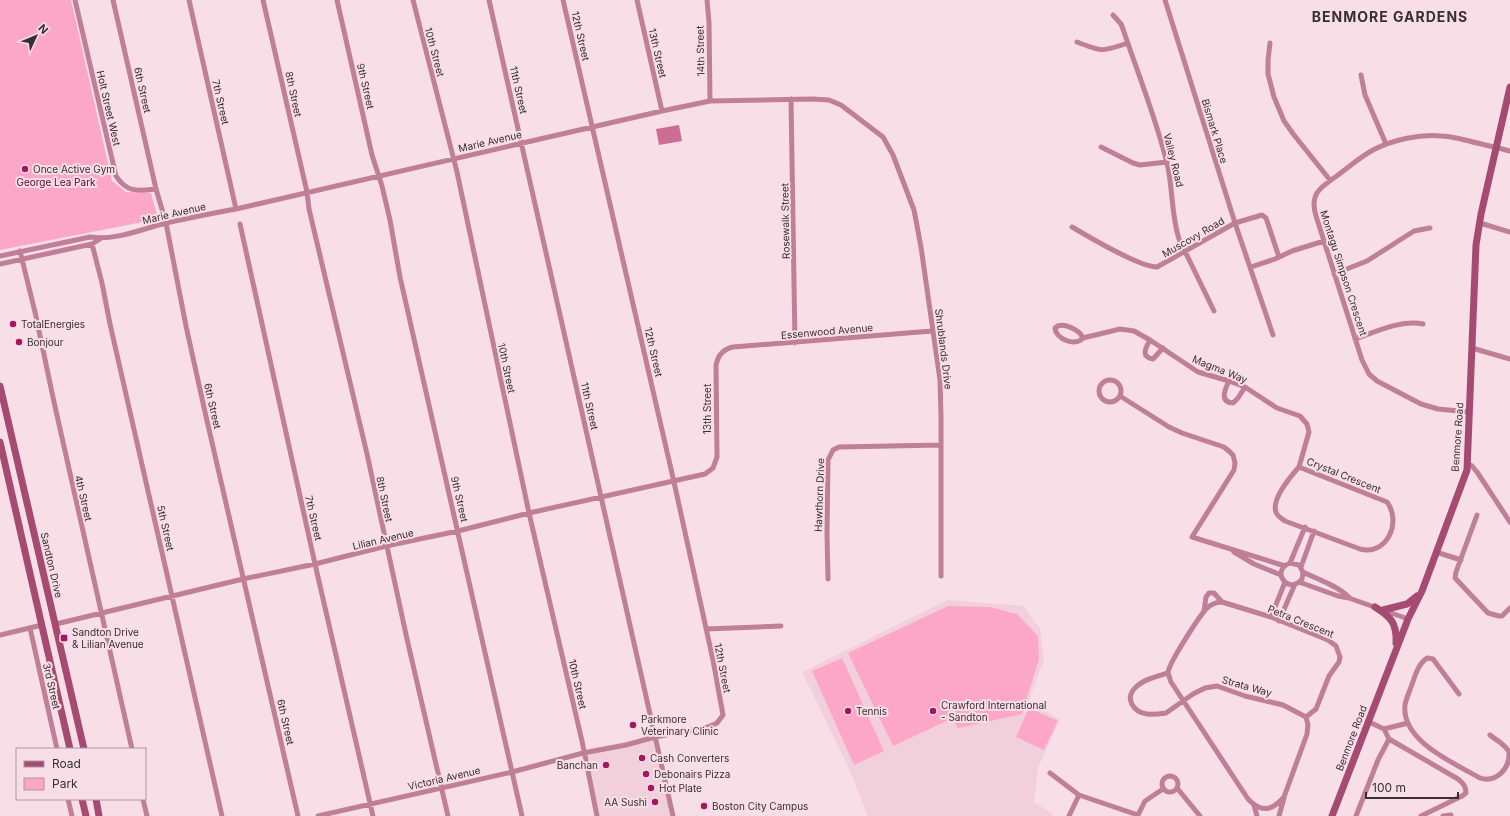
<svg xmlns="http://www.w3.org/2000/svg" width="1510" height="816" font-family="Inter,sans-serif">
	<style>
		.built { fill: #f2d0db }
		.green { fill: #fca7c7 }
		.water { fill: #cc6d94 }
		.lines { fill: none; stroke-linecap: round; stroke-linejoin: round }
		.street { stroke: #be7f97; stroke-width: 5 }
		.secondary { stroke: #a54a71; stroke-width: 7 }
		.poi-dot { fill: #a21760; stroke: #f8dee6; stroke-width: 1.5 }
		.labels { text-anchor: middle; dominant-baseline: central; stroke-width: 4; stroke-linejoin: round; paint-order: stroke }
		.street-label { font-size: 10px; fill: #392f33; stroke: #f8dee6 }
		.poi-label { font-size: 10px; fill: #392f33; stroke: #f8dee6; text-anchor: start }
		.park-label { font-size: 10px; fill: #580030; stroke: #f8dee6 }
		.district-label { font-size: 14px; font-weight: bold; letter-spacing: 1px; fill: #392f33; stroke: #f8dee6 }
	</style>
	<rect width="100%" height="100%" fill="#f8dee6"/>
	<path class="built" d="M947,600L1024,606L1040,629L1044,660L1028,703L1060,719L1038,768L1034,802L1053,814L1052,816H868L849,769L802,672Z
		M654,736L672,816H597L583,750Z"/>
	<path class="green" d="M0,0H71L112,181L126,192L151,193L158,219L0,250Z
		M948,606L990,607L1017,614L1038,636L1039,659L1022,714L958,728L951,719L893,746L848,653Z
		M842,658L884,751L854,765L812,671Z
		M1029,708L1058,721L1044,750L1016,737Z"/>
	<path class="water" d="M679,125L682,141L659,145L656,129Z"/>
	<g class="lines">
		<path class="street" d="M75,0L116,176C127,193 138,191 156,189
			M113,0L156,189L166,223L186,326L205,412L298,816
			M189,0L236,209
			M263,0L307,192L309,209L367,454L407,639L448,816
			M337,0L372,155L382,186L390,220L400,277L522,816
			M413,0L457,172L529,513L582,741L597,816
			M489,0L673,816
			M637,0L662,111
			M707,0L709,22L710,101
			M1165,0L1235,223L1273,335
			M1113,15L1121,24L1123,29C1138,74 1156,118 1167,163C1173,188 1171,214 1179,239L1214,311
			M1077,42C1102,52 1102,52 1128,43
			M1270,43L1268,60V74L1274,97L1284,121L1294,135L1330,180
			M1361,75L1365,95L1386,144
			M791,99L795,343
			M1101,147L1133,163L1140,165L1167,162
			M1480,223L1510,232
			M240,224L315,564L373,816
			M1072,227C1089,237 1139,267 1157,267L1235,223L1262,215L1266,218L1279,257
			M92,244L102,283L110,324L222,816
			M20,251L35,312L54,402L132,749
			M0,256L90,237C115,241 142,229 166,223C189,218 213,213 236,209L662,111L710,101L812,99L829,100L841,105L883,137L893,155L914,210L921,247L940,380L941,416V576
			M0,264L92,244L100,239
			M1251,267L1275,259L1292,251L1324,241
			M1334,274L1367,261L1414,231L1430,228
			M1083,338C1080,330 1062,321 1055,328C1056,339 1075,347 1083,338L1120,329L1134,331L1150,340L1198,372L1229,381L1245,387L1277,408L1300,416L1307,424L1309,432L1299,467
			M1355,339C1375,332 1402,319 1423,324
			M1150,340C1146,347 1140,357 1153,359L1163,348
			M1472,348L1510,359
			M1099 391a11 11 0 1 1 22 0a11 11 0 1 1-22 0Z
			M1229,381C1225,389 1219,402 1233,403L1238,398L1245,387
			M1120,396L1169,427L1182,433L1224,447L1230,452L1233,455L1235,463L1234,470L1192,537L1285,566
			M1469,412L1438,409L1421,404L1377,381L1369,374L1362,360L1316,216C1309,193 1321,187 1338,175C1349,167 1360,157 1373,150C1392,140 1419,134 1441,136C1449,136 1457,138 1465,140C1480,144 1495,147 1510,151
			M1468,464L1472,466L1477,472L1510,522
			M1299,467L1387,502C1402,522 1387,556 1360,549L1285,521C1281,518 1277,516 1276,512C1271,499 1291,476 1299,467Z
			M1477,515L1456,572L1455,578L1488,613L1499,616H1502L1510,608
			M1234,552L1254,564L1281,575
			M1436,552L1461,560
			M1290,563L1299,565L1303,572L1302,579C1288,596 1270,570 1290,563L1305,527
			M1301,567L1314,531
			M1303,572C1319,580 1336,585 1349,597
			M828,579L827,534L828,460L833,450L839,447L941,445
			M1299,582L1338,596L1349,598L1408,619
			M1222,602L1271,617L1328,640L1336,646L1340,657L1339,662L1329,676L1316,709L1306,717L1308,725L1307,734L1284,797C1272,811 1261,813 1248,799L1171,682L1168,673C1168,664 1199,617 1206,609C1210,605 1216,602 1222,602Z
			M1204,611L1206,597L1209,593H1214L1222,602
			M1271,617L1285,582
			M1279,621L1295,584
			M56,624L243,579L315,564L386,546L458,531L529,513L705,474L713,468L717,457L716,365C718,355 723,349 733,347L932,331
			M30,628L57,749
			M706,629L781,626
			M0,635L42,625
			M1168,673C1158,676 1144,679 1136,687C1124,698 1133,712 1147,714C1153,715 1159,714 1166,713L1193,694L1205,688L1217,686L1245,696L1283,705L1306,717
			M1459,694L1433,659L1427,658C1417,665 1415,677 1411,687C1409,693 1406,699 1405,705C1401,741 1454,763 1480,778C1495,783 1510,770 1509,752C1506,745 1496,740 1490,735
			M1369,722L1384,729L1408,723
			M1384,729L1389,739L1458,779C1463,783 1466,786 1466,793L1462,796L1421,816
			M1050,773L1079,795L1138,815L1145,801L1163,789
			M1162 784a8 8 0 1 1 16 0a8 8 0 1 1-16 0Z
			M1177,788L1200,816
			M68,799L72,816
			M143,799L147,816
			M1254,805L1257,816
			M318,816L512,772L583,753L626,745L655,737L708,727L717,723L723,715L713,660L674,482L563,0
			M1069,816L1079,795
			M1279,816L1284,798
			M1356,816L1378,760L1389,739
			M1443,816L1451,815"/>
		<path class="secondary" d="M0,386L84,749
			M0,442L70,749
			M1375,607C1391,617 1397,623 1396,643
			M1383,610L1407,604L1417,596
			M82,799L86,816
			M96,799L99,816
			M1332,816L1408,619L1422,591L1467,470L1476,245L1481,214L1510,87"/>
	</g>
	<g class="poi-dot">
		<circle cx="25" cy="169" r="4"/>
		<circle cx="13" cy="324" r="4"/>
		<circle cx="19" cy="342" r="4"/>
		<rect x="60" y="634" width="8" height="8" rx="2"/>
		<circle cx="848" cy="711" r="4"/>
		<circle cx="933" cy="711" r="4"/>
		<circle cx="633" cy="725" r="4"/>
		<circle cx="642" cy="758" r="4"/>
		<circle cx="606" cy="765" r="4"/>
		<circle cx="646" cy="774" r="4"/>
		<circle cx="651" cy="788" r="4"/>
		<circle cx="655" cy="802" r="4"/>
		<circle cx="704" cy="806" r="4"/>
	</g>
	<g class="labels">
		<g class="street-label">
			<text transform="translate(581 36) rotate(77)">12th Street</text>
			<text transform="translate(700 51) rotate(-91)">14th Street</text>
			<text transform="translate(435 52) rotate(75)">10th Street</text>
			<text transform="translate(658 53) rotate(77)">13th Street</text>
			<text transform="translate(366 86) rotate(77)">9th Street</text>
			<text transform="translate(143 90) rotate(77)">6th Street</text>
			<text transform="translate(519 90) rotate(77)">11th Street</text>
			<text transform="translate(294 94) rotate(78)">8th Street</text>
			<text transform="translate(221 102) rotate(77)">7th Street</text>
			<text transform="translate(109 108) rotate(77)">Holt Street West</text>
			<text transform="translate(1215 131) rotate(73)">Bismark Place</text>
			<text transform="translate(490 141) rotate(-13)">Marie Avenue</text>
			<text transform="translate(1174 160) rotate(76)">Valley Road</text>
			<text transform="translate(174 213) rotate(-13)">Marie Avenue</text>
			<text transform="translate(785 221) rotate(-91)">Rosewalk Street</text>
			<text transform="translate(1193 237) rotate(-30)">Muscovy Road</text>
			<text transform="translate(1344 273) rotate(72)">Montagu Simpson Crescent</text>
			<text transform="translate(827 331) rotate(-5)">Essenwood Avenue</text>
			<text transform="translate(944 349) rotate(83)">Shrublands Drive</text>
			<text transform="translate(654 352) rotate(77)">12th Street</text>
			<text transform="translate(507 368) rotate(78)">10th Street</text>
			<text transform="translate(1220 369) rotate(22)">Magma Way</text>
			<text transform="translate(213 406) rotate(77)">6th Street</text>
			<text transform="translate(590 406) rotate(77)">11th Street</text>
			<text transform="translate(707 409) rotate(-90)">13th Street</text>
			<text transform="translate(1457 437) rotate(-86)">Benmore Road</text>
			<text transform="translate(1344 475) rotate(22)">Crystal Crescent</text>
			<text transform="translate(819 495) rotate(-88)">Hawthorn Drive</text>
			<text transform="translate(84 498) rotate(77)">4th Street</text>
			<text transform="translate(385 499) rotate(78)">8th Street</text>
			<text transform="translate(460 499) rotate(77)">9th Street</text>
			<text transform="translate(314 518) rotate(77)">7th Street</text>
			<text transform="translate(166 528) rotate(77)">5th Street</text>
			<text transform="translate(383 539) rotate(-13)">Lilian Avenue</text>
			<text transform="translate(52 565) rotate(77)">Sandton Drive</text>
			<text transform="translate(1301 621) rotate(22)">Petra Crescent</text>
			<text transform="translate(723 668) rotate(79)">12th Street</text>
			<text transform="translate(578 684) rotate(77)">10th Street</text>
			<text transform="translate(52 686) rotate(77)">3rd Street</text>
			<text transform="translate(1247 686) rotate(16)">Strata Way</text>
			<text transform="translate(286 722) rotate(77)">6th Street</text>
			<text transform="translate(1351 738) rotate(-69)">Benmore Road</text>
			<text transform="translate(444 778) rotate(-13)">Victoria Avenue</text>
		</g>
		<g class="poi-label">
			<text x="33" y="169">Once Active Gym</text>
			<text x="21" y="324">TotalEnergies</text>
			<text x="27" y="342">Bonjour</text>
			<text x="72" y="632">Sandton Drive<tspan x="72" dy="12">&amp; Lilian Avenue</tspan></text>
			<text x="941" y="705">Crawford International<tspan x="941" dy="12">- Sandton</tspan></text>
			<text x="856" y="711">Tennis</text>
			<text x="641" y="719">Parkmore<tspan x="641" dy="12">Veterinary Clinic</tspan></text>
			<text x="650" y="758">Cash Converters</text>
			<text x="598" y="765" text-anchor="end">Banchan</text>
			<text x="654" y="774">Debonairs Pizza</text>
			<text x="659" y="788">Hot Plate</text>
			<text x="647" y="802" text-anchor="end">AA Sushi</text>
			<text x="712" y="806">Boston City Campus</text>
		</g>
		<g class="park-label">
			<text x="56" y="182">George Lea Park</text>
		</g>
		<g class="district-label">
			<text x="1390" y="16">BENMORE GARDENS</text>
		</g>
	</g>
	<rect x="16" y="748" width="130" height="52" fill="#f8dee6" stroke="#ac989e"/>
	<rect x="24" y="761" width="20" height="6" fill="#a54a71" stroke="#ac989e"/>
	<text x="52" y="768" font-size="12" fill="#392f33">Road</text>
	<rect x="24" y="778" width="20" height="12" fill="#fca7c7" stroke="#ac989e"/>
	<text x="52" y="788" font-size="12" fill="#392f33">Park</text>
	<g transform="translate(36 36) rotate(46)" stroke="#f8dee6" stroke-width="3" paint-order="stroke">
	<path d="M0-3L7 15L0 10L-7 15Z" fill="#392f33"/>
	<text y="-6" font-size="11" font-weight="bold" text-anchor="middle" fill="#392f33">N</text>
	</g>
	<path d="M1366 792v6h92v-6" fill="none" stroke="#392f33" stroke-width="2"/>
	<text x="1372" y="792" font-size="12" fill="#392f33" stroke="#f8dee6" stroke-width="3" paint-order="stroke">100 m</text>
</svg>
